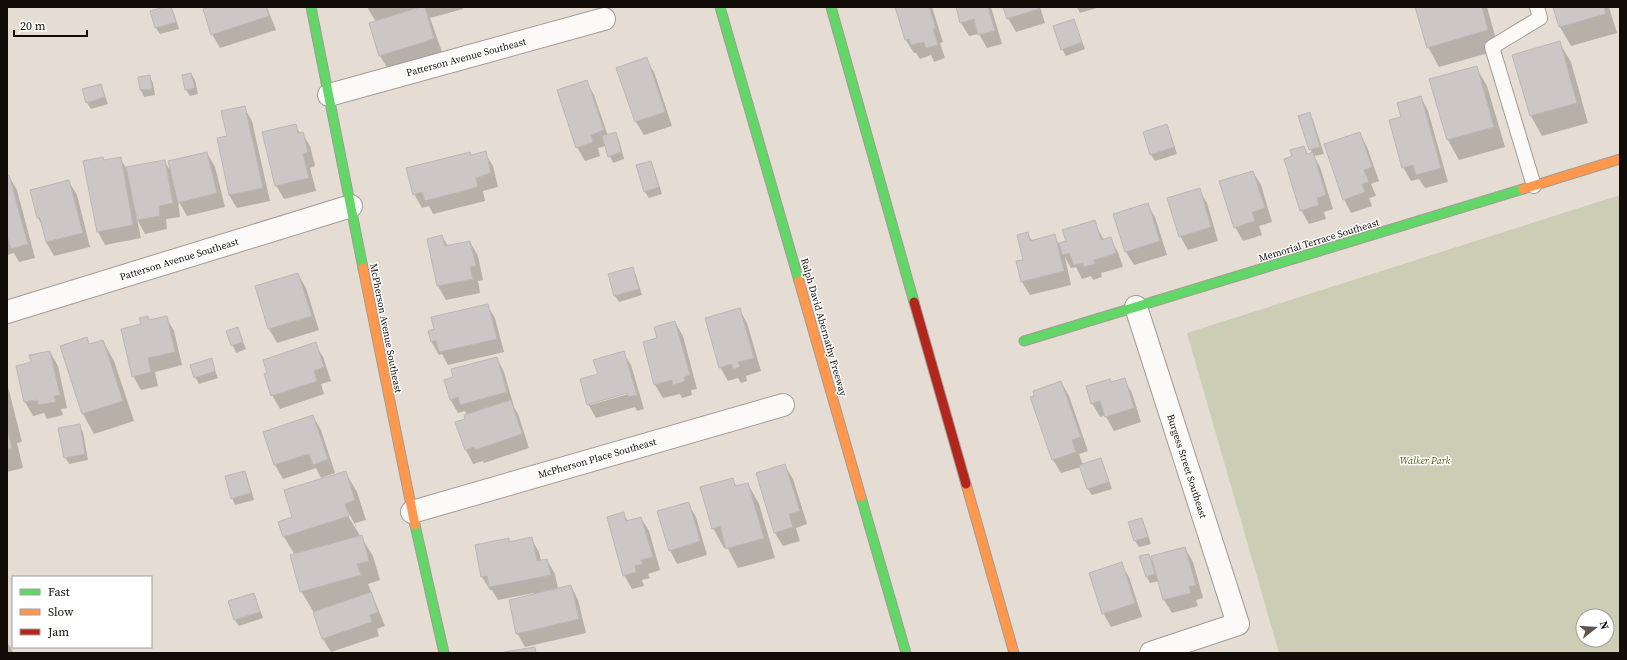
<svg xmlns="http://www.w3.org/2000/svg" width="1627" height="660" font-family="'Source Serif 4',serif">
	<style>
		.green { fill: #cbcdb4; fill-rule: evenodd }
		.shadow { fill: #0003; fill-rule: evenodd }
		.building { fill: #ccc7c6; stroke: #bcb7b6 }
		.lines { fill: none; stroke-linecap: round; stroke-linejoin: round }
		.lane-casing { stroke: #a39c95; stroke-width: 16 }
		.street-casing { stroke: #a39c95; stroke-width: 24 }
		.fast-casing { stroke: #a39c95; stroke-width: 11 }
		.slow-casing { stroke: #a39c95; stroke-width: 11 }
		.jam-casing { stroke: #a39c95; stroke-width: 11 }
		.lane { stroke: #fbfaf8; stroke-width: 14 }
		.street { stroke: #fbfaf8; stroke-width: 22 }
		.fast { stroke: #63d668; stroke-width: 9 }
		.slow { stroke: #ff974d; stroke-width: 9 }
		.jam { stroke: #b3261e; stroke-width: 9 }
		.labels { text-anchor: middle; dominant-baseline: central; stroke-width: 3; stroke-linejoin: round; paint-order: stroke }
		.street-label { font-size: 10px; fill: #110c07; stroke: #fff }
		.park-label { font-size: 10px; font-style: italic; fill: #4e5e1a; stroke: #fff }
	</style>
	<rect width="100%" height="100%" fill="#e5dcd3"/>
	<path class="green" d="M1620,195V653H1279L1187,333ZM1583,616H1607V640H1583Z"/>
	<path class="shadow" d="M167,7H171L174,13L179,29L160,34L156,28L151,12Z
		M213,7H267L276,30L220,48L212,34Z
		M367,7H462L463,9L430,18L442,52L388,69L380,56L376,22Z
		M896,7H932L943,42L940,43L945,58L934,62L931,55L920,59L916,53H914L906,40Z
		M957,7H991L1002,44L987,48L979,34L969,36L961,23Z
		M1005,7H1040L1045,23L1016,32L1008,18Z
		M1077,7H1100L1080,13Z
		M1416,7H1487L1499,50L1439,67L1428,47Z
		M1554,7H1609L1617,33L1571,46L1560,27Z
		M1073,20L1085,49L1066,56L1062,49Z
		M1559,42L1571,62L1588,123L1542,136L1531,116Z
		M646,59L654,72L672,126L644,135L636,122L617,69Z
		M1476,67L1487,86L1505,147L1459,160L1448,140Z
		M191,74L195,80L198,94L190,96L186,90Z
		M149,76L153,83L155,95L144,97L141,90Z
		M586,81L594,95L608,136L615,133L619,140L624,159L613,163L606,146L598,148L600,156L585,161L577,147Z
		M101,85L108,104L91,109L87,103Z
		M1421,97L1428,111L1448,182L1425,188L1419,179L1411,181L1403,167L1402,118Z
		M244,107L252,121L270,201L237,208L229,195L228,137Z
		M1309,113L1313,120L1324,154L1314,156L1320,167L1333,209L1324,212L1326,219L1309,224L1301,210L1293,157L1304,147L1308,155L1312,153L1299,117Z
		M295,125L300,133H302L310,146L315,166L310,168L316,191L284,199L276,185Z
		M1166,125L1170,132L1177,154L1155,161L1151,155Z
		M1360,133L1367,147L1379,181L1371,184L1376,196L1369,198L1372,206L1351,213L1344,199Z
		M207,153L215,167L225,207L187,216L178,200L180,217L166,219L167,229L145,234L137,219L141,238L105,245L98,232L103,158L104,161L120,158L126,168L164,161L172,173Z
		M485,153L493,166L498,187L483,191L485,201L433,214L429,206L422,208L414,194L471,156Z
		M651,162L654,169L662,194L649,198L645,192Z
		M1253,172L1261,185L1272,222L1259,226L1262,235L1243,241L1235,227Z
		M9,176L17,190L35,258L19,262L14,253L7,255V177Z
		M69,182L77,195L90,247L54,256L46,242L42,225L38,218Z
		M1199,190L1207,203L1218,241L1188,250L1180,236Z
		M1147,204L1155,217L1167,255L1134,265L1126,252L1114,214Z
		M1094,222L1104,240L1110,238L1118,252L1123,267L1101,273L1102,277L1093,280L1091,276L1082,279L1076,267L1071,268L1065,257L1071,285L1030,295L1022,282L1028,234L1032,241L1054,236L1059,244L1067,242Z
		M442,236L448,246L470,242L478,256L483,280L478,281L480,293L446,300L438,286L428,239Z
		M632,268L636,275L642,295L619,302L615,296Z
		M298,274L306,288L319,330L277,343L269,329L256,287Z
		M487,305L495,318L504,352L448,365L442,354L439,355L431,341Z
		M739,309L747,323L761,371L746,376L747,381L741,383L738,378L728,381L720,367Z
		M148,317L150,321L166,317L174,331L182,365L155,372L158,386L141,390L133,376L142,325Z
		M675,322L683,336L697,389L691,390L692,395L682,398L680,394L663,398L655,385L644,343L658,339Z
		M237,328L246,349L236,353L227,332Z
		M87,339L90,345L103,341L114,361L134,421L94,434L83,414L62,347Z
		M315,344L323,357L331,381L321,384L324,394L280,409L272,395Z
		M50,352L58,366L67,408L61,409L63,415L47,419L44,413L33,416L25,402L17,366L32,363Z
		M623,352L631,365L644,409L637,411L635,407L596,418L588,404L599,375ZM631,391L632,393L590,405V403Z
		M497,358L504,372L514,407L518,414L529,448L484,463L483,461L473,464L466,450L456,423L466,420L467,415L465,411L458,413L450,399Z
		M211,360L218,378L199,384L195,377Z
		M1124,379L1132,393L1141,422L1114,431L1105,415L1100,417L1092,403L1111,383Z
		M1061,382L1069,396L1088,451L1079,454L1083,465L1100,459L1104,466L1112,489L1092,495L1088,489L1081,467L1061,473L1053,460L1031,398Z
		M7,383L22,442L17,443L23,468L7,472Z
		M313,416L321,430L335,473L321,478L316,468L283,479L275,465L264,433Z
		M79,425L83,432L88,460L69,464L65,457Z
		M785,466L793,479L807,524L796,528L800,541L783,546L775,533Z
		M244,472L248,479L254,500L235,505L232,498Z
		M345,472L357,492L366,520L355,523L357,528L348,512L346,513L373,556L380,580L368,584L385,626L377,629L379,636L331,652L323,639L313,611L301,591L295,555L284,537L280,523L294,518Z
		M732,479L737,487L748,484L759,504L775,558L738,568L727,547L724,548L713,528Z
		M688,503L696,517L707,555L677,564L670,550Z
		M623,514L628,521L641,518L649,531L660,570L648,574L650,578L642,580L644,586L632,589L624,575Z
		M1141,519L1145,526L1151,544L1139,547L1135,541L1130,522Z
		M531,538L539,552L541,561L547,560L555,574L558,589L571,586L578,600L586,633L525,647L517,633L534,593L498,600L492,590H490L482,577L508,539L510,543Z
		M1185,548L1193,562L1203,598L1196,600L1198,606L1172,613L1164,600L1159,581L1150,583L1147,577L1141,557L1148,555L1154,564Z
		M1121,564L1129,577L1142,617L1111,627L1103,613Z
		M254,594L263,618L239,626L235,620Z
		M9,645L13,652L14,653H7V646Z"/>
	<path class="building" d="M164,7H171L176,22L155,28L150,11Z
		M209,7H266L269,16L211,35L203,9Z
		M420,7H425L434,39L379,56L369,23Z
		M895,7H929L936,28L933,29L938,45L926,48L924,42L911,45L909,39L905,40Z
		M956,7H988L995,31L978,35L974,19L960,23Z
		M1003,7H1037L1038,9L1007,19Z
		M1415,7H1482L1488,30L1427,48Z
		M1553,7H1604L1606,14L1559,27Z
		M1074,19L1082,42L1061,50L1053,26Z
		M1560,41L1577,103L1530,116L1512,55Z
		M647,57L665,112L635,122L616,68Z
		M1477,66L1494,127L1447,140L1429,79Z
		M191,73L195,88L185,90L182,75Z
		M150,75L152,89L140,90L138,77Z
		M587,80L604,130L591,135L593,142L576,148L557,90Z
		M101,84L105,97L86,103L82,89Z
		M1421,96L1441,168L1416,175L1413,165L1402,168L1389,120L1401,117L1397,103Z
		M245,106L263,188L229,195L217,138L227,136L221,111Z
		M1310,112L1320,147L1309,150L1298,116Z
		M296,124L298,133L303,132L308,152L303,154L309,178L275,186L262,132Z
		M1167,124L1174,147L1150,155L1143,132Z
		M616,132L621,152L608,157L602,136Z
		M1360,132L1372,167L1364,170L1369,182L1362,184L1365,192L1343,200L1324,144Z
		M1304,146L1307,154L1313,152L1326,195L1317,198L1319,205L1300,211L1284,159L1292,156L1290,150Z
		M486,151L491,173L476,178L478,187L425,201L422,192L413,195L406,168L470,152L471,155Z
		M207,152L217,193L178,203L168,161Z
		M103,157L104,160L121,157L133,225L97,232L83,161Z
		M165,160L173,203L159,206L160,216L137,220L126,167Z
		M651,161L659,187L644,192L636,165Z
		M1253,171L1265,208L1252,212L1255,221L1234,228L1219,181Z
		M9,175L28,244L11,249L8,239L7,240V176Z
		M69,180L83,233L46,242L40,218H37L30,190Z
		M1200,188L1211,227L1179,237L1167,198Z
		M1148,203L1160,241L1125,252L1113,214Z
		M1095,220L1101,240L1111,237L1116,253L1094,260L1095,264L1084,267L1083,263L1074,265L1069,253L1062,255L1059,243L1066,241L1062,230Z
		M1028,232L1030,241L1055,234L1064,271L1021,282L1016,261L1023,260L1017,235Z
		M442,235L445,246L470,241L476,266L470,267L473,279L437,286L427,239Z
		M633,267L639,289L614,296L608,274Z
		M298,273L312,316L268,329L255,286Z
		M488,304L497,339L439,352L436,340L431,342L428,331L434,329L431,317Z
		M740,308L754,358L738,362L740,367L733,369L731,364L719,368L705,318Z
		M148,316L149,320L167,316L175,352L148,358L151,372L132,377L121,329L141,324L139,318Z
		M675,321L690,375L684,377L685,381L673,385L672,380L654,385L643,342L657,338L654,327Z
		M238,327L243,342L231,346L226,331Z
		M87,337L89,344L103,340L123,401L82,414L60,346Z
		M316,342L324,367L314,371L317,381L271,396L264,374L267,373L263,360Z
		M50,351L60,395L54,396L56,402L38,405L37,400L24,402L16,366L31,362L29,355Z
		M624,351L637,395L628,397L627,393L587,405L580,379L598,374L593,360Z
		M497,357L507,392L460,405L458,397L450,400L444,380L453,377L451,369Z
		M212,358L215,371L194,378L190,365Z
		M1125,378L1134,408L1105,417L1100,401L1091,404L1086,386L1110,379L1111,382Z
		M1061,381L1081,437L1072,440L1076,452L1052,460L1030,397L1034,396L1033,391Z
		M511,400L522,434L475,450L474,447L465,450L455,422L465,419L464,415Z
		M313,415L328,459L313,465L309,454L274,465L263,432Z
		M80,424L85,454L64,458L58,428Z
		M7,428L12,448L7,449Z
		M1101,458L1109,482L1087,489L1079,465Z
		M785,464L800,511L789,514L793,527L774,533L756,473Z
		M245,471L251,493L231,499L225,476Z
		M346,471L355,500L345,504L349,516L283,537L278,522L292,517L284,490Z
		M733,478L735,486L748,483L764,538L726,549L720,526L712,529L700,487Z
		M689,502L700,541L669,551L657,511Z
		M624,512L626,521L641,517L653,557L641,560L643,564L635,566L636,572L623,576L607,517Z
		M1142,518L1148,537L1134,541L1128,522Z
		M362,535L369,561L357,564L361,575L300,592L290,555Z
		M532,537L537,561L547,559L551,575L489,587L487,576L481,577L475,545L509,538V542Z
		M1185,547L1196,585L1189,587L1191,593L1163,600L1151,556Z
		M1149,554L1155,574L1146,577L1139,556Z
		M1122,562L1135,603L1102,614L1089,573Z
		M571,585L579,619L516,634L509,600Z
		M371,592L378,612L370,615L372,622L322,639L313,612Z
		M254,593L260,612L234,620L228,601Z
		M535,647L536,653H504V652Z"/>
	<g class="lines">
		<defs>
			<path id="lane" d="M1534,186L1492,47L1540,18L1537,7"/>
			<path id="street" d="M329,95L604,19
				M1136,307L1238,624L1151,653
				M7,312L351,206
				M412,512L783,405"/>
			<path id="fast" d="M311,7L363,268
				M720,7L799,281
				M831,7L914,302
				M1024,341L1523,189
				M861,497L906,653
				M415,525L444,653"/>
			<path id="slow" d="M1523,189L1620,159
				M363,268L415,525
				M799,281L861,497
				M966,484L1014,653"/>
			<path id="jam" d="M914,302L966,484"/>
		</defs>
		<use href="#lane" class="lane-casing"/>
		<use href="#street" class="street-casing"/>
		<use href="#fast" class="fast-casing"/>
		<use href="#slow" class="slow-casing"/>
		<use href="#jam" class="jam-casing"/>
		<use href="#lane" class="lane"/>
		<use href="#street" class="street"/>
		<use href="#fast" class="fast"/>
		<use href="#slow" class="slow"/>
		<use href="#jam" class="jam"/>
	</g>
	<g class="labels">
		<g class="street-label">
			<text transform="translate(466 57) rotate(-15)">Patterson Avenue Southeast</text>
			<text transform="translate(1319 240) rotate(-17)">Memorial Terrace Southeast</text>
			<text transform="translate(179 259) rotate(-17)">Patterson Avenue Southeast</text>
			<text transform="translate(824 327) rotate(74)">Ralph David Abernathy Freeway</text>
			<text transform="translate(386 328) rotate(79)">McPherson Avenue Southeast</text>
			<text transform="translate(597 458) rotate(-16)">McPherson Place Southeast</text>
			<text transform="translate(1187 466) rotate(72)">Burgess Street Southeast</text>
		</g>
		<g class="park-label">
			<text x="1425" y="460">Walker Park</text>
		</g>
	</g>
	<rect width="1627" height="660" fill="none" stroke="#110c07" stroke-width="16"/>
	<rect x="12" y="576" width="140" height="72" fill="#ffffff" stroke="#a09e9c"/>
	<rect x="20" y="589" width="20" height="6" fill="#63d668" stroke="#a09e9c"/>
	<text x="48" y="596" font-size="12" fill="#110c07">Fast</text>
	<rect x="20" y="609" width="20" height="6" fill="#ff974d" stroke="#a09e9c"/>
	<text x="48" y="616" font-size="12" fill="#110c07">Slow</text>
	<rect x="20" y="629" width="20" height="6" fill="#b3261e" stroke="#a09e9c"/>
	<text x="48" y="636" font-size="12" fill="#110c07">Jam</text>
	<g transform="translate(1595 628) rotate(73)"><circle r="19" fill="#ffffff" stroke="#a09e9c"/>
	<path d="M0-3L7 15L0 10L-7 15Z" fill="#5b554e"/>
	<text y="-6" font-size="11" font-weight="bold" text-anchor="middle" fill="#110c07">N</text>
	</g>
	<path d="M14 30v6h73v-6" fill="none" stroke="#110c07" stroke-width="2"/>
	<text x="20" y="30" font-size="12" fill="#110c07" stroke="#ffffff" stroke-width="3" paint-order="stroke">20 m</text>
</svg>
